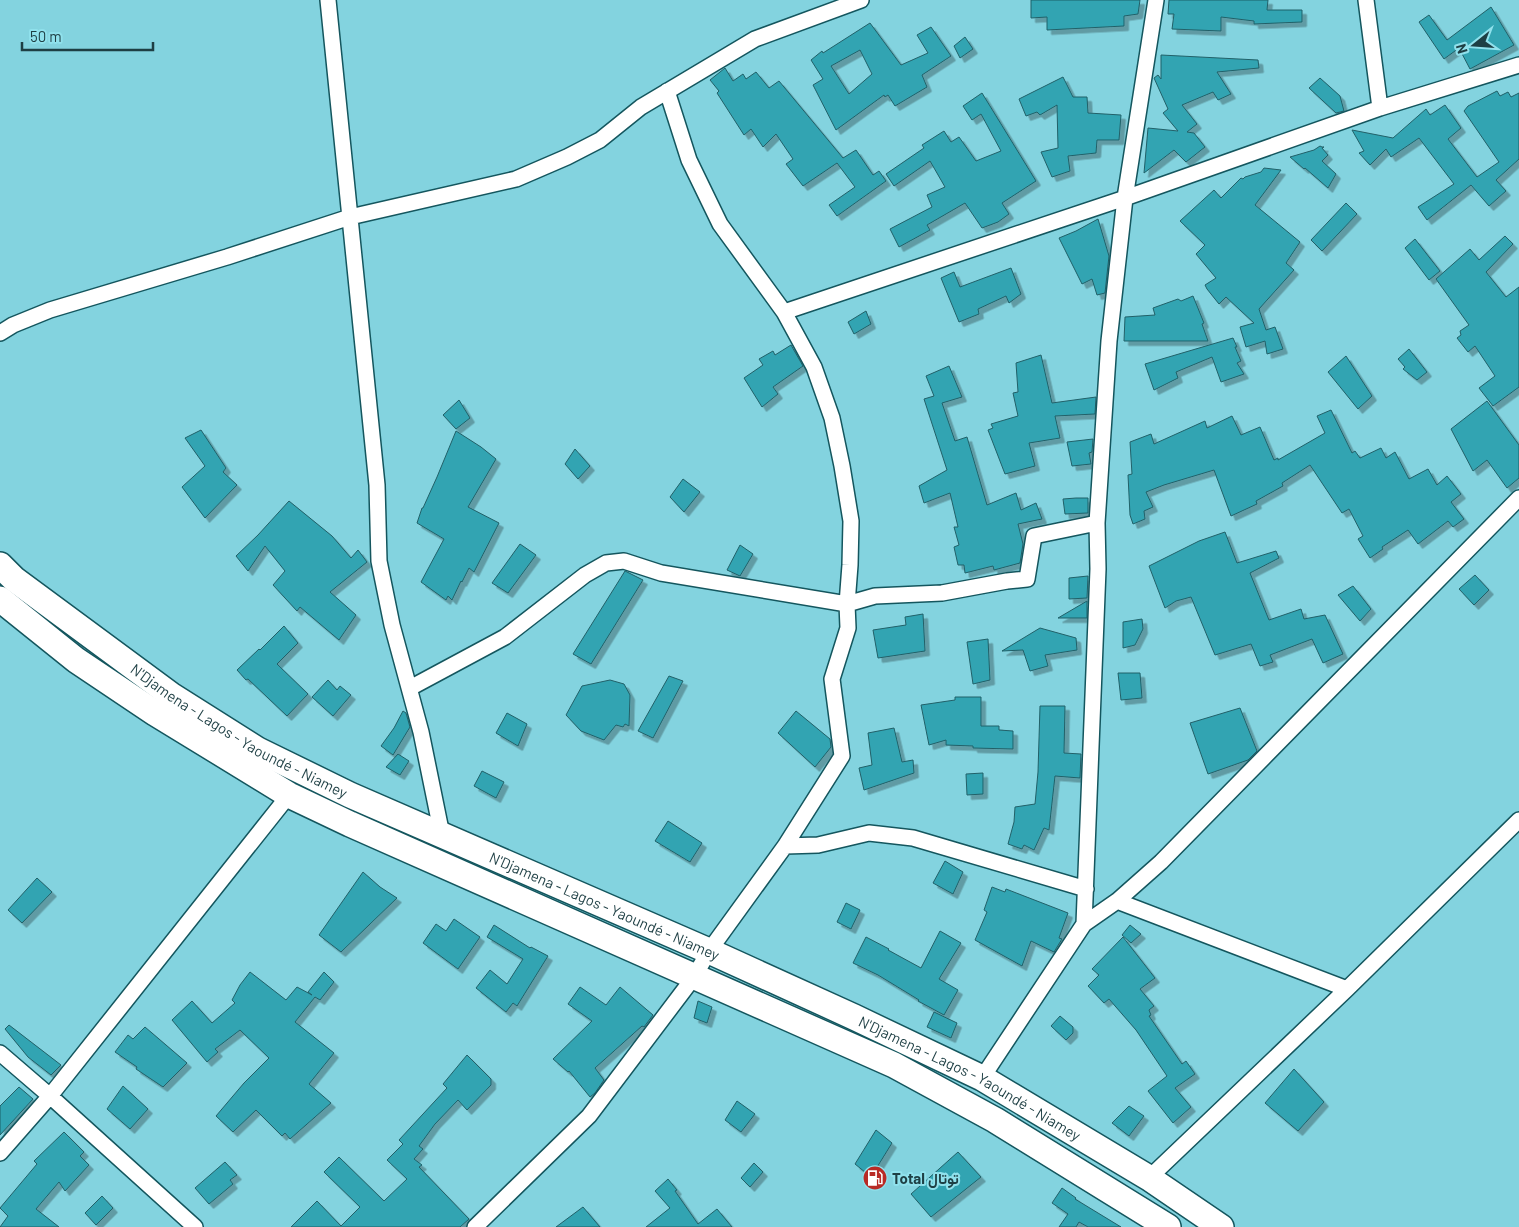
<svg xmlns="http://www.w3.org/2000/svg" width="1519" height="1227" font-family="Barlow,Vazirmatn,sans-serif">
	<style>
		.building { fill: #31a4b2; stroke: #216068; fill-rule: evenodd; filter: url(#shadow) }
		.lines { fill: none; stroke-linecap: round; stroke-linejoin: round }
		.minor-casing { stroke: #14565e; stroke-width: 18 }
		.trunk-casing { stroke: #14565e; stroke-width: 28 }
		.minor { stroke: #fff; stroke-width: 15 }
		.trunk { stroke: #fff; stroke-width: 25 }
		.labels { text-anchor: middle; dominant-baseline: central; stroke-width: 4; stroke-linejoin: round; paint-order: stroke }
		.street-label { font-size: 15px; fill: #1e3f44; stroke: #90e1ec }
		.poi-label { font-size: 15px; font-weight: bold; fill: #1e3f44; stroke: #90e1ec; text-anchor: start }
	</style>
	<defs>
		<filter id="shadow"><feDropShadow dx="4.5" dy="4.5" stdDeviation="0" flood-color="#0004"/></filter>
	</defs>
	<rect width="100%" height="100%" fill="#83d3df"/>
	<path class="building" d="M1031,0H1140L1138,14L1124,16V26L1047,30V17L1031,18Z
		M1169,0H1268L1267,10H1302V22L1254,24V21L1221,17V31L1172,29L1174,14H1168Z
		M1491,7L1514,45L1470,69L1459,48L1444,59L1419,22L1429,15L1447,40Z
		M870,23L901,65L928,53L917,35L931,27L951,56L922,75L927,87L895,106L888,95L885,97L884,95L836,130L813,85L823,79L811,60L822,51L823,53ZM860,50L872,74L849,94L831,66Z
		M965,37L973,49L960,58L954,46Z
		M1161,55L1258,60L1259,68L1217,72L1231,94L1218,100L1213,92L1182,105L1197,124L1187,132L1194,133L1205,147L1186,162L1174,150L1144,173L1148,128L1178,131L1163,113L1168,109L1154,78L1158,75L1161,79Z
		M725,68L733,81L743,74L746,79L756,72L769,88L779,81L843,158L856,150L873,175L879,171L886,181L837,216L829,205L855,187L837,163L803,186L786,164L793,159L776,134L763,147L751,129L744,135L717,93L719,91L710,80Z
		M1063,77L1073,97H1087L1088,113L1121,115L1119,140H1097L1096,153L1068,156L1070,171L1052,177L1041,152L1058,148L1057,105L1040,115L1037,112L1026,116L1019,99Z
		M1320,78L1340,96L1344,111L1336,113L1309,88Z
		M1497,91L1500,96L1508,92L1511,97L1519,93V159L1496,180L1506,191L1489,206L1471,185L1427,220L1418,207L1454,184L1419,138L1391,157L1386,149L1370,165L1359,153L1364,151L1352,130L1393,138L1426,109L1430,115L1445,105L1461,128L1448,139L1477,177L1499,162L1464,111L1468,106Z
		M982,93L1036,181L1002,203L1009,214L998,222L982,228L965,203L927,225L930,230L899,247L890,229L932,207L927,195L945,187L930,161L894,186L886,174L924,148L922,145L944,131L951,142L959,137L976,161L1001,151L981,114L972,120L963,106Z
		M1320,146L1322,147H1324L1322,148L1328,155L1322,161L1336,174L1328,188L1305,168L1304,169L1290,157L1314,150Z
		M1264,168L1281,170L1255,205L1300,242L1286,263L1294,270L1259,309L1266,330L1275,327L1283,349L1267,354L1265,341L1246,347L1240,327L1254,323L1226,297L1219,304L1207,289L1205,285L1216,278L1196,254L1205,245L1180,221L1214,190L1221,198L1241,178L1243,179L1245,177L1261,172Z
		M1346,203L1357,214L1322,251L1311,240Z
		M1098,219L1109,256L1105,293L1097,295L1092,279L1082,284L1059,238L1076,231Z
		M1505,236L1513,244L1486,272L1506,297L1519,287V387L1493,406L1479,388L1495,376L1475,346L1468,352L1457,338L1461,335L1460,331L1469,325L1436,279L1470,249L1479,260Z
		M1415,239L1440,271L1429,280L1405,248Z
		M1011,268L1021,294L1009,303L1006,296L978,309L979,314L959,322L941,278L954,272L960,287Z
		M1193,296L1204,323L1202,324L1208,341H1124L1125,317L1155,315L1153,308L1178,299L1181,301Z
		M866,311L871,324L854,334L848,322Z
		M1233,338L1237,347H1235L1241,361L1237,363L1244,374L1221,382L1212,357L1176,372L1178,378L1154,390L1145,364Z
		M791,345L803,366L773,387L778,394L762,407L744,378L763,365L759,359L773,351L775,355Z
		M1409,349L1427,372L1417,380L1403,369L1405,367L1398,359Z
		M1041,355L1052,403L1096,397L1095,414L1055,416L1060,438L1029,443L1035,466L1005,474L988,430L993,428L991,424L1018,416L1013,393L1018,392L1016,363Z
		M1346,356L1372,396L1358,409L1328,372Z
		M949,366L962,397L942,403L955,441L967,437L987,505L1016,493L1021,510L1036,503L1042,519L1018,524L1023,544L1020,563L994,570L993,566L965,573L964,565H958L954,547L959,545L954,527H958L950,493L924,503L919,486L947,470L924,399L934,396L926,376Z
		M459,400L470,418L456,429L443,415Z
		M1487,401L1519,445V478L1507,488L1487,460L1473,471L1451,429Z
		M1331,410L1352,453L1355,451L1360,458L1381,448L1386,458L1395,452L1409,479L1428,469L1437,485L1447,476L1461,494L1451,502L1464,519L1453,527L1448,521L1418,544L1408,530L1382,547L1383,549L1370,558L1358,539L1363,536L1349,509L1342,513L1310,465L1282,483L1283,486L1256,501L1257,504L1231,516L1214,470L1164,485L1146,492L1153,507L1144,511L1145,519L1133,524L1130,515L1128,475L1132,474L1130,442L1151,434L1154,444L1205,421L1207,428L1232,416L1241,435L1260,427L1274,460L1278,458V460L1325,433L1317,416Z
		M201,430L226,468L223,472L237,485L205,518L182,487L205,466L185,438Z
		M456,431L481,447L496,459L468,507L499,523L474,572L469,568L462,582L461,581L452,600L448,596L446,600L421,582L444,539L417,523L422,508H423L437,477Z
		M1093,439L1092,452L1089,453L1091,464L1072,466L1067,442Z
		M575,449L590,466L578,479L565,464Z
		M683,479L700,492L684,512L670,497Z
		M1076,498H1088V513L1065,514L1063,499Z
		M289,501L332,536L351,558L358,550L367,562L330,592L356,615L339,640L300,607L297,611L273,585L285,571L265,546L248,571L236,556L258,535Z
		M1225,532L1237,563L1276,551L1279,558L1250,573L1269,620L1301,609L1304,619L1325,615L1343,654L1323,663L1312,639L1270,655L1273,662L1260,666L1251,644L1215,655L1191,597L1176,601L1165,608L1149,566L1199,541Z
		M520,544L536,555L508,593L492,583Z
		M740,545L753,554L740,576L727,570Z
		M625,571L643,580L591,664L573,654Z
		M1475,575L1489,590L1474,605L1459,589Z
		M1088,576L1087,598L1069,599V578Z
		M1353,586L1371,609L1360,621L1338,595Z
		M1087,601V618H1058Z
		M923,614L925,651L878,658L873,630L906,625L905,617Z
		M1142,619L1143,629L1135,645L1123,648V622Z
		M284,626L298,643L277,664L308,694L287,716L248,679L246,680L237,670L259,649L260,650Z
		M1040,628L1076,638L1077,650L1045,655L1048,666L1030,671L1023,650L1002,651Z
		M988,639L990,680L973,684L967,642Z
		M1118,673H1140L1142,698L1121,700Z
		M669,676L683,681L653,738L638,731Z
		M328,680L337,690L340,686L351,695L333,716L312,697Z
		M610,680L624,684L630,695L629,726L625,724L623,727L616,725L604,740L581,731L566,715L582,686Z
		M955,697H981V726H999V730L1013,731V749L973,748V746L946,745V740L929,745L921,705L955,700Z
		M1040,706H1065L1064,753L1081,754L1080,778L1055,776L1049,830L1044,828L1034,850L1024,845L1022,849L1008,844L1014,822L1015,807L1035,804L1038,772Z
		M1240,708L1257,751L1248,760L1208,774L1190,723Z
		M403,711L406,713L410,727L393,755L381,746L394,728Z
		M796,711L830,739L831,747L815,767L778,733Z
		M507,713L527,724L518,746L496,733Z
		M894,728L902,762L913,760L914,773L864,790L859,768L872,765L868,733Z
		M398,754L409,761L400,775L386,767Z
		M482,771L504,782L496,798L474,786Z
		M983,773V794L967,795L966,774Z
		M668,821L702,843L690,862L655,841Z
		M945,861L963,872L953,894L933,883Z
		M363,872L380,887L397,898L341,952L319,935Z
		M37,878L52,892L22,923L8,910Z
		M992,887L1005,892L1006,889L1068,913L1059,938L1062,939L1054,952L1031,941L1022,966L975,940L987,912L984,910Z
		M846,903L860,910L851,929L837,922Z
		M454,919L480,937L458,969L423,943L436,924L446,931Z
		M494,925L530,948L531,947L548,956L517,1006L513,1003L506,1012L476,988L490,970L507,984L523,959L487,937Z
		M1130,925L1141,934L1131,943L1122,935Z
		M940,931L961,943L939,979L958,990L944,1015L918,1001L919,1000L878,975L853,963L866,937L889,949L888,950L921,968Z
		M1123,937L1155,978L1140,989L1154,1006L1149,1010L1151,1015L1149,1016L1182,1064L1186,1061L1195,1074L1175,1088L1191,1107L1173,1123L1148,1091L1167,1076L1136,1030L1109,999L1104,1003L1088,986L1099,975L1092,969Z
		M250,972L286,1000L297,987L312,995L308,992L324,972L334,982L320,1000L315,997L295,1022L334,1053L309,1084L331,1103L290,1139L285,1133L282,1136L256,1110L233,1132L216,1116L244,1083L269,1058L240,1030L215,1049L218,1052L207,1062L172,1020L192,1001L212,1023L235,1003L232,1000L240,985Z
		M580,987L606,1005L620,987L653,1015L644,1027L642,1026L595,1068L604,1080L595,1093L590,1097L569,1071L568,1072L553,1059L592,1021L568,1004Z
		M698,1001L712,1007L707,1023L694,1018Z
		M934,1012L957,1023L951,1038L927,1027Z
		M1060,1016L1073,1027V1033L1066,1040L1051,1026Z
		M9,1025L61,1065L51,1075L28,1057L5,1029Z
		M145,1027L187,1063L163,1087L136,1069L137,1067L115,1052L128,1035L133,1039Z
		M467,1055L491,1079V1085L467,1110L458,1100L435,1124L419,1146L423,1149L414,1159L422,1165L419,1167L469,1219L460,1227H291L317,1201L341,1226L360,1207L324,1172L339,1157L384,1201L407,1179L387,1160L403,1144L399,1140L447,1088L443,1084Z
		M1294,1069L1324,1102L1298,1131L1265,1103Z
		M123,1086L148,1109L130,1129L107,1109Z
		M19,1087L33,1099L0,1135V1106Z
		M737,1101L755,1114L741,1132L725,1120Z
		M1129,1106L1144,1116L1129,1136L1112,1123Z
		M876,1130L892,1143L871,1177L855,1164Z
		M64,1132L84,1152L80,1156L89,1165L65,1191L59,1182L36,1209L59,1227H0L8,1216L0,1208L37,1164L34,1161Z
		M958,1152L981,1177L931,1217L911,1194Z
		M225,1162L237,1175L230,1180L233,1184L209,1204L195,1188Z
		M754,1163L763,1172L750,1187L741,1178Z
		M668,1179L677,1190L675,1191L698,1224L717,1209L732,1227H646L670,1208L655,1191Z
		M1062,1188L1076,1198L1075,1199L1121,1227H1088L1079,1222L1076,1227H1059L1068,1214L1052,1203Z
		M102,1196L113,1208L96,1225L85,1213Z
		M583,1207L600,1227H556Z"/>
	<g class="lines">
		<defs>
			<path id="minor" d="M328,0L377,485L379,561L392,625L421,732L442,835
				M1366,0L1380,108
				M784,312L1125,198L1380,108L1519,65
				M0,333L13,325L50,310L227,257L350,217L516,179L567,157L600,140L641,107L755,39L861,0
				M410,688L505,637L585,575L606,563L624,561L661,573L847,604L875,596L942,593L1007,581L1027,579L1034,536L1097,523
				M785,846L818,845L869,833L913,838L1086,889
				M1117,901L1347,989
				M1084,924L1098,569L1097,523L1109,341L1125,198L1156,0
				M0,1053L50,1096L195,1227
				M982,1078L1084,924L1117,901L1161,862L1519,498
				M0,1153L50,1096L289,795
				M1149,1178L1347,989L1519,820
				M475,1227L589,1116L694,977L709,951L785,846L842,756L832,679L848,628L847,604L850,565L851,521L842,466L832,418L814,367L784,312L720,224L689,160L667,91"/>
			<g id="trunk">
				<path id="s1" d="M0,565L14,579L171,695L258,750L350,795L709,951L854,1017L982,1078L1149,1178L1221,1227"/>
				<path d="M0,599L76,660L155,713L289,795L350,824L894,1065L995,1120L1168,1227"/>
			</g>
		</defs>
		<use href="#minor" class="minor-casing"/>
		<use href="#trunk" class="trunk-casing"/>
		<use href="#minor" class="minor"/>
		<use href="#trunk" class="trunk"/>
	</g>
	<defs>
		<symbol id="fuel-disc" viewBox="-11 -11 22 22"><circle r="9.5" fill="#b82a25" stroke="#90e1ec"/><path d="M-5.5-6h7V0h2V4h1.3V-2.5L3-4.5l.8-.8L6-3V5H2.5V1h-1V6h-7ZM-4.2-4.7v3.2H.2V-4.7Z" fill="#fff"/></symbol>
	</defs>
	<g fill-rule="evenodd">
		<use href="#fuel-disc" x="861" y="1164" width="28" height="28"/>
	</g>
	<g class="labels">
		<g class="street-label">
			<text stroke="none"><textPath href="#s1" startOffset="292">N'Djamena - Lagos - Yaoundé - Niamey</textPath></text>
			<text stroke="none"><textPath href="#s1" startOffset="698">N'Djamena - Lagos - Yaoundé - Niamey</textPath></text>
			<text stroke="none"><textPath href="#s1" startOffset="1102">N'Djamena - Lagos - Yaoundé - Niamey</textPath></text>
		</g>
		<g class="poi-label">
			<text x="892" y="1178">Total توتال</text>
		</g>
	</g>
	<g transform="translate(1474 45) rotate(253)" stroke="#90e1ec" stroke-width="4" paint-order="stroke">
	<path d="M0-4L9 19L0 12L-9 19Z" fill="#1e3f44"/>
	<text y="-8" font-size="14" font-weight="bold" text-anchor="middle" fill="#1e3f44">N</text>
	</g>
	<path d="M22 42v8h131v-8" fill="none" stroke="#1e3f44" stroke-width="2.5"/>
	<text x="30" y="42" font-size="15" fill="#1e3f44" stroke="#90e1ec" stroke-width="4" paint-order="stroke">50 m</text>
</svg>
